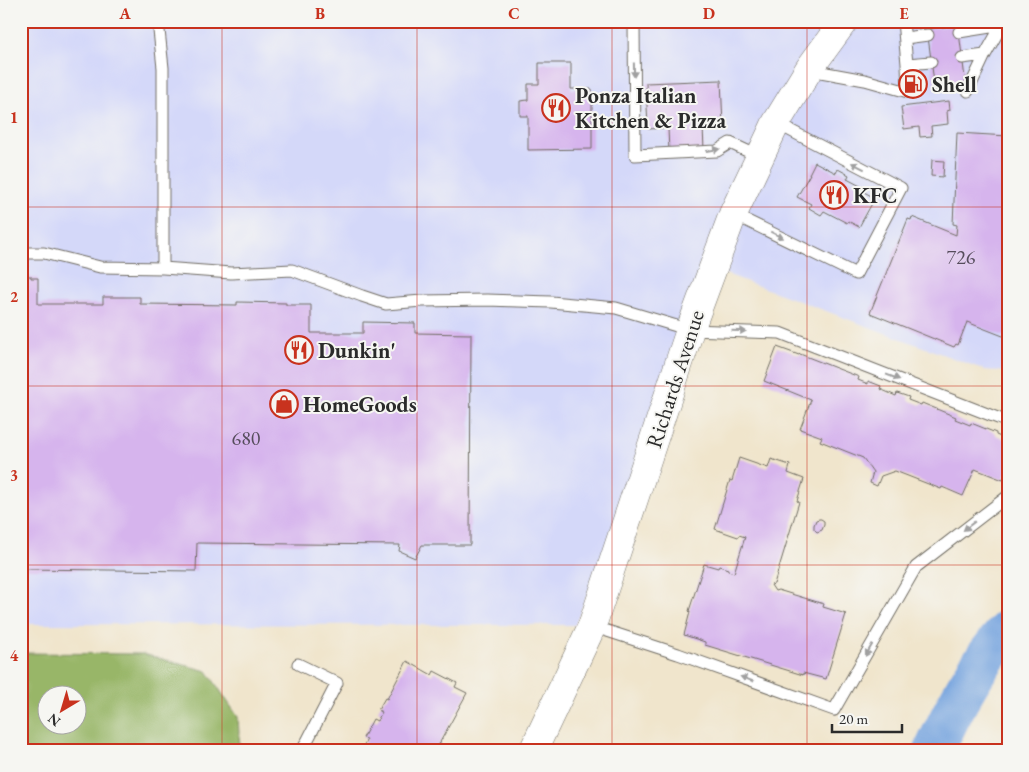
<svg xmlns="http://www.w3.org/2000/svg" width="1029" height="772" font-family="'EB Garamond',serif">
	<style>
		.built { fill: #d4d8f9 }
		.forest { fill: #98b668; stroke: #62704a; fill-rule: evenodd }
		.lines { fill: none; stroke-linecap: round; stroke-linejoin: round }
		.river { stroke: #75a3de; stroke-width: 41 }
		.building { fill: #d6b4ed }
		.service-casing { stroke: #706c63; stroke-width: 13 }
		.tertiary-casing { stroke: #706c63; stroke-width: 29 }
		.service { stroke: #fff; stroke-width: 11 }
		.tertiary { stroke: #fff; stroke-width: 28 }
		.oneway { fill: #a0a0a0 }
		.grid { fill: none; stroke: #c8321e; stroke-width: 1; stroke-opacity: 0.55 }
		.labels { text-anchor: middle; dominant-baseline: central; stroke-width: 4; stroke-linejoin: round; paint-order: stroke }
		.number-label { font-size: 20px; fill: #564d5c }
		.poi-label { font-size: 22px; font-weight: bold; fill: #2b2b2b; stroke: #f6f6f2; text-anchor: start }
		.street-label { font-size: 22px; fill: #2b2b2b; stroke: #f6f6f2 }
		.neatline { fill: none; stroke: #c8321e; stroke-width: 2 }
		.grid-label { font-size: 16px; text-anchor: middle; font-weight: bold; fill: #c8321e }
	</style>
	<rect width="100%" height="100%" fill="#f6f6f2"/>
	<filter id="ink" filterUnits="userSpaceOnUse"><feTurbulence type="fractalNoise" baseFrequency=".02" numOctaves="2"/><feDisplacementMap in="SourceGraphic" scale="10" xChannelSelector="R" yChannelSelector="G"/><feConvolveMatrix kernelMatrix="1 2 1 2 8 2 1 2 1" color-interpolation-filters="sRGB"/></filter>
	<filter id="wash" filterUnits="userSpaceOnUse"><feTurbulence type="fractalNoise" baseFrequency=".0096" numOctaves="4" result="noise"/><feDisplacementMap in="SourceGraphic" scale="20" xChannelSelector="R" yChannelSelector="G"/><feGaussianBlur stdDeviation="1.12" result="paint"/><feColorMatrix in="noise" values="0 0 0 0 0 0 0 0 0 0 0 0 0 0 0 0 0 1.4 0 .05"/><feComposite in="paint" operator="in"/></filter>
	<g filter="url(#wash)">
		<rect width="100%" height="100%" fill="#f0e5cc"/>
		<path class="built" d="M21,21H1008V372L985,370L718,271L575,625L21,624Z"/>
		<path class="forest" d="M21,653L143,654L207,671L238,717L240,751H21ZM48,694H78V724H48Z"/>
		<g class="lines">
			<path class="river" d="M934,751C953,709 976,664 1008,630"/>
		</g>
		<g id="blocks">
			<path class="building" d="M958,25L966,86L935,90L927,29Z
				M539,63H571V89H592V149L528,150V116H520V101L528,100V84H539Z
				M721,80L723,126L703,127L704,150L669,152L668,128L648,129L646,83Z
				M949,101L950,110L947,111L948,124L931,126L932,136L920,137L919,127L904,129L901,107Z
				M957,133L1008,136L1004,203H1008V225H1004L1003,242L1008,245V338L967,322L958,345L956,344L954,347L870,313L908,219L911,220L912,217L956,235L957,225L953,224Z
				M932,160L944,161L943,177L931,176Z
				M815,162L836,173L838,169L849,175L847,179L866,189L864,192L875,198L859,227L848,221L847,223L824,211L821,215L809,208L811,204L797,197L810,174H809Z
				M21,276H31V278H38V304H103V297H140V304L237,305V302L286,303V305H311V333H363V322L415,323V333L471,334L470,545H422L415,558L399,551L400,545L197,543L196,571L23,569V541H21Z
				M777,347L799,355L800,354L859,377L858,380L868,384V381L881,386L880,389L896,396L897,393L909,397L908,400L921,405L922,403L956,417L955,419L970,425L971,423L996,433V435L1008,440V468L1003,480L975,469L963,496L942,487L941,489L895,471L881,476L877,486L870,483L873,472L863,458L820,441L822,437L800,429L811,400L764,381Z
				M739,458L768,468L771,459L790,465L788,473L804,479L797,501L799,502L774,584L771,585L775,591L778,590L824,604L823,607L846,614L826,679L803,673V675L705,645V642L684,635L690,612L689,611L704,564L718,568L719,566L728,569V571L734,573L745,537L739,535L738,537L715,529L730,480L732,481Z
				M819,519H821L824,521V525L822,530L817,532L814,529V525L816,520Z
				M407,661L432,675L434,671L457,683L455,687L467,693L439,744L442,745L439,751H361L367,739L363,738L373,719L377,721L382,712L378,710L385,698L387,699Z
				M699,744L716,751H696Z"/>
		</g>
	</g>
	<g filter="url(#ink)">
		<use href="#blocks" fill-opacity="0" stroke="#706c63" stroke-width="1"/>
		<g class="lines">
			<defs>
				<path id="service" d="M158,21L163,68V268L231,273L292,270L362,296L386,304L422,301L487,300L551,302L616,308L690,330L780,333L1008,422
					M634,21L635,155L717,151L730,143L760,157
					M959,32L1003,25
					M905,38L928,35
					M962,58L985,55
					M907,64L931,62
					M810,70L865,80L908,92L907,64L903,21
					M968,91L985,55L1004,21
					M733,214L856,274L901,188L776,123
					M21,253H44L100,267L163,268
					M592,626L678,654L834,710L916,567L1008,496
					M298,664L337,683L302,751"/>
				<path id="tertiary" d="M533,751L592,626L690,330L733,214L776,123L809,69L844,21"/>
			</defs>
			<use href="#service" class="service-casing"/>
			<use href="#tertiary" class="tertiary-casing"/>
			<use href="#service" class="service"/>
			<use href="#tertiary" class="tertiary"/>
		</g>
		<defs><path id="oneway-solid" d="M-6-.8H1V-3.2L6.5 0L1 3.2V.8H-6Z" transform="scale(1.25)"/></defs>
		<g class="oneway">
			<use href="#oneway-solid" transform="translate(634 70) rotate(89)"/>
			<use href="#oneway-solid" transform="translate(713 150) rotate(-10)"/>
			<use href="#oneway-solid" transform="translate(858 166) rotate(-153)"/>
			<use href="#oneway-solid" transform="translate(777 235) rotate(26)"/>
			<use href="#oneway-solid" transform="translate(739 331) rotate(2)"/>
			<use href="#oneway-solid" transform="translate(893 377) rotate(21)"/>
			<use href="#oneway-solid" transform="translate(969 526) rotate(142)"/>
			<use href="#oneway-solid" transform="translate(869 650) rotate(120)"/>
			<use href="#oneway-solid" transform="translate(747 679) rotate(-160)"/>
		</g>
	</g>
	<path class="grid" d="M222,21V751M417,21V751M612,21V751M807,21V751M21,207H1008M21,386H1008M21,565H1008"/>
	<defs>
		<symbol id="fuel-ring" viewBox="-11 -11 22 22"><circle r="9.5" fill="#f6f6f2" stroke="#c8321e" stroke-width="1.5"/><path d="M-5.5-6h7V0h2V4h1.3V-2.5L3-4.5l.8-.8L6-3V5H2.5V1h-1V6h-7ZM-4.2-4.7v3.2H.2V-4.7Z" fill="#c8321e"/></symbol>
		<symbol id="restaurant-ring" viewBox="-11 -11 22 22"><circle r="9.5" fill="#f6f6f2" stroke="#c8321e" stroke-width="1.5"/><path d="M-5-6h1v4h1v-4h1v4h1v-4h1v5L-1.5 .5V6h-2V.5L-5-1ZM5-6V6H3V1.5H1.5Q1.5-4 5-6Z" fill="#c8321e"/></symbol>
		<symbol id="shop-ring" viewBox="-11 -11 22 22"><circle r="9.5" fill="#f6f6f2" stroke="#c8321e" stroke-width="1.5"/><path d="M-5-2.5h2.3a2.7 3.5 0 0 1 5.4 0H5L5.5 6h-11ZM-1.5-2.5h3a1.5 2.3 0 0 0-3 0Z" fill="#c8321e"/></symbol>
	</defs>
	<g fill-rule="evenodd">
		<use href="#fuel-ring" x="897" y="68" width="32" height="32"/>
		<use href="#restaurant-ring" x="540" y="92" width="32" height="32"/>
		<use href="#restaurant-ring" x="818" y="179" width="32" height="32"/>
		<use href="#restaurant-ring" x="283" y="334" width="32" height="32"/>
		<use href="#shop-ring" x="268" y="388" width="32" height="32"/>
	</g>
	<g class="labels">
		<g class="number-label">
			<text x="961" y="257">726</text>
			<text x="246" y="438">680</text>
		</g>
		<g class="poi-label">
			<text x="932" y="84">Shell</text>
			<text x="575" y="95">Ponza Italian<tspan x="575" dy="25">Kitchen &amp; Pizza</tspan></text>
			<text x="853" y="195">KFC</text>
			<text x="318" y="350">Dunkin'</text>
			<text x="303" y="404">HomeGoods</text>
		</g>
		<g class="street-label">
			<text transform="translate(675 379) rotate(-72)">Richards Avenue</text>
		</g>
	</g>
	<rect width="1029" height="772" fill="none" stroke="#f6f6f2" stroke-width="55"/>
	<g transform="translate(62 710) rotate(218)"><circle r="24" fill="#f6f6f2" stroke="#a5a5a2"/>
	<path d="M0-4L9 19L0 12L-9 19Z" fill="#c8321e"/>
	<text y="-8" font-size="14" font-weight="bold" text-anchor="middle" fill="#2b2b2b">N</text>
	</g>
	<path d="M832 724v8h70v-8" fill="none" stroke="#2b2b2b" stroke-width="2.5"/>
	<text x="839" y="724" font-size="15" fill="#2b2b2b" stroke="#f6f6f2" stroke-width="4" paint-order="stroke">20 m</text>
	<rect x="28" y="28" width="974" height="716" class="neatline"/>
	<g class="grid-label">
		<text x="125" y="19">A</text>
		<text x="320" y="19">B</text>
		<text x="514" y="19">C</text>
		<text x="709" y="19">D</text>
		<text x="904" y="19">E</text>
		<text x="14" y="123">1</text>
		<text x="14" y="302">2</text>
		<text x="14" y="481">3</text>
		<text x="14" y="661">4</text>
	</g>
</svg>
